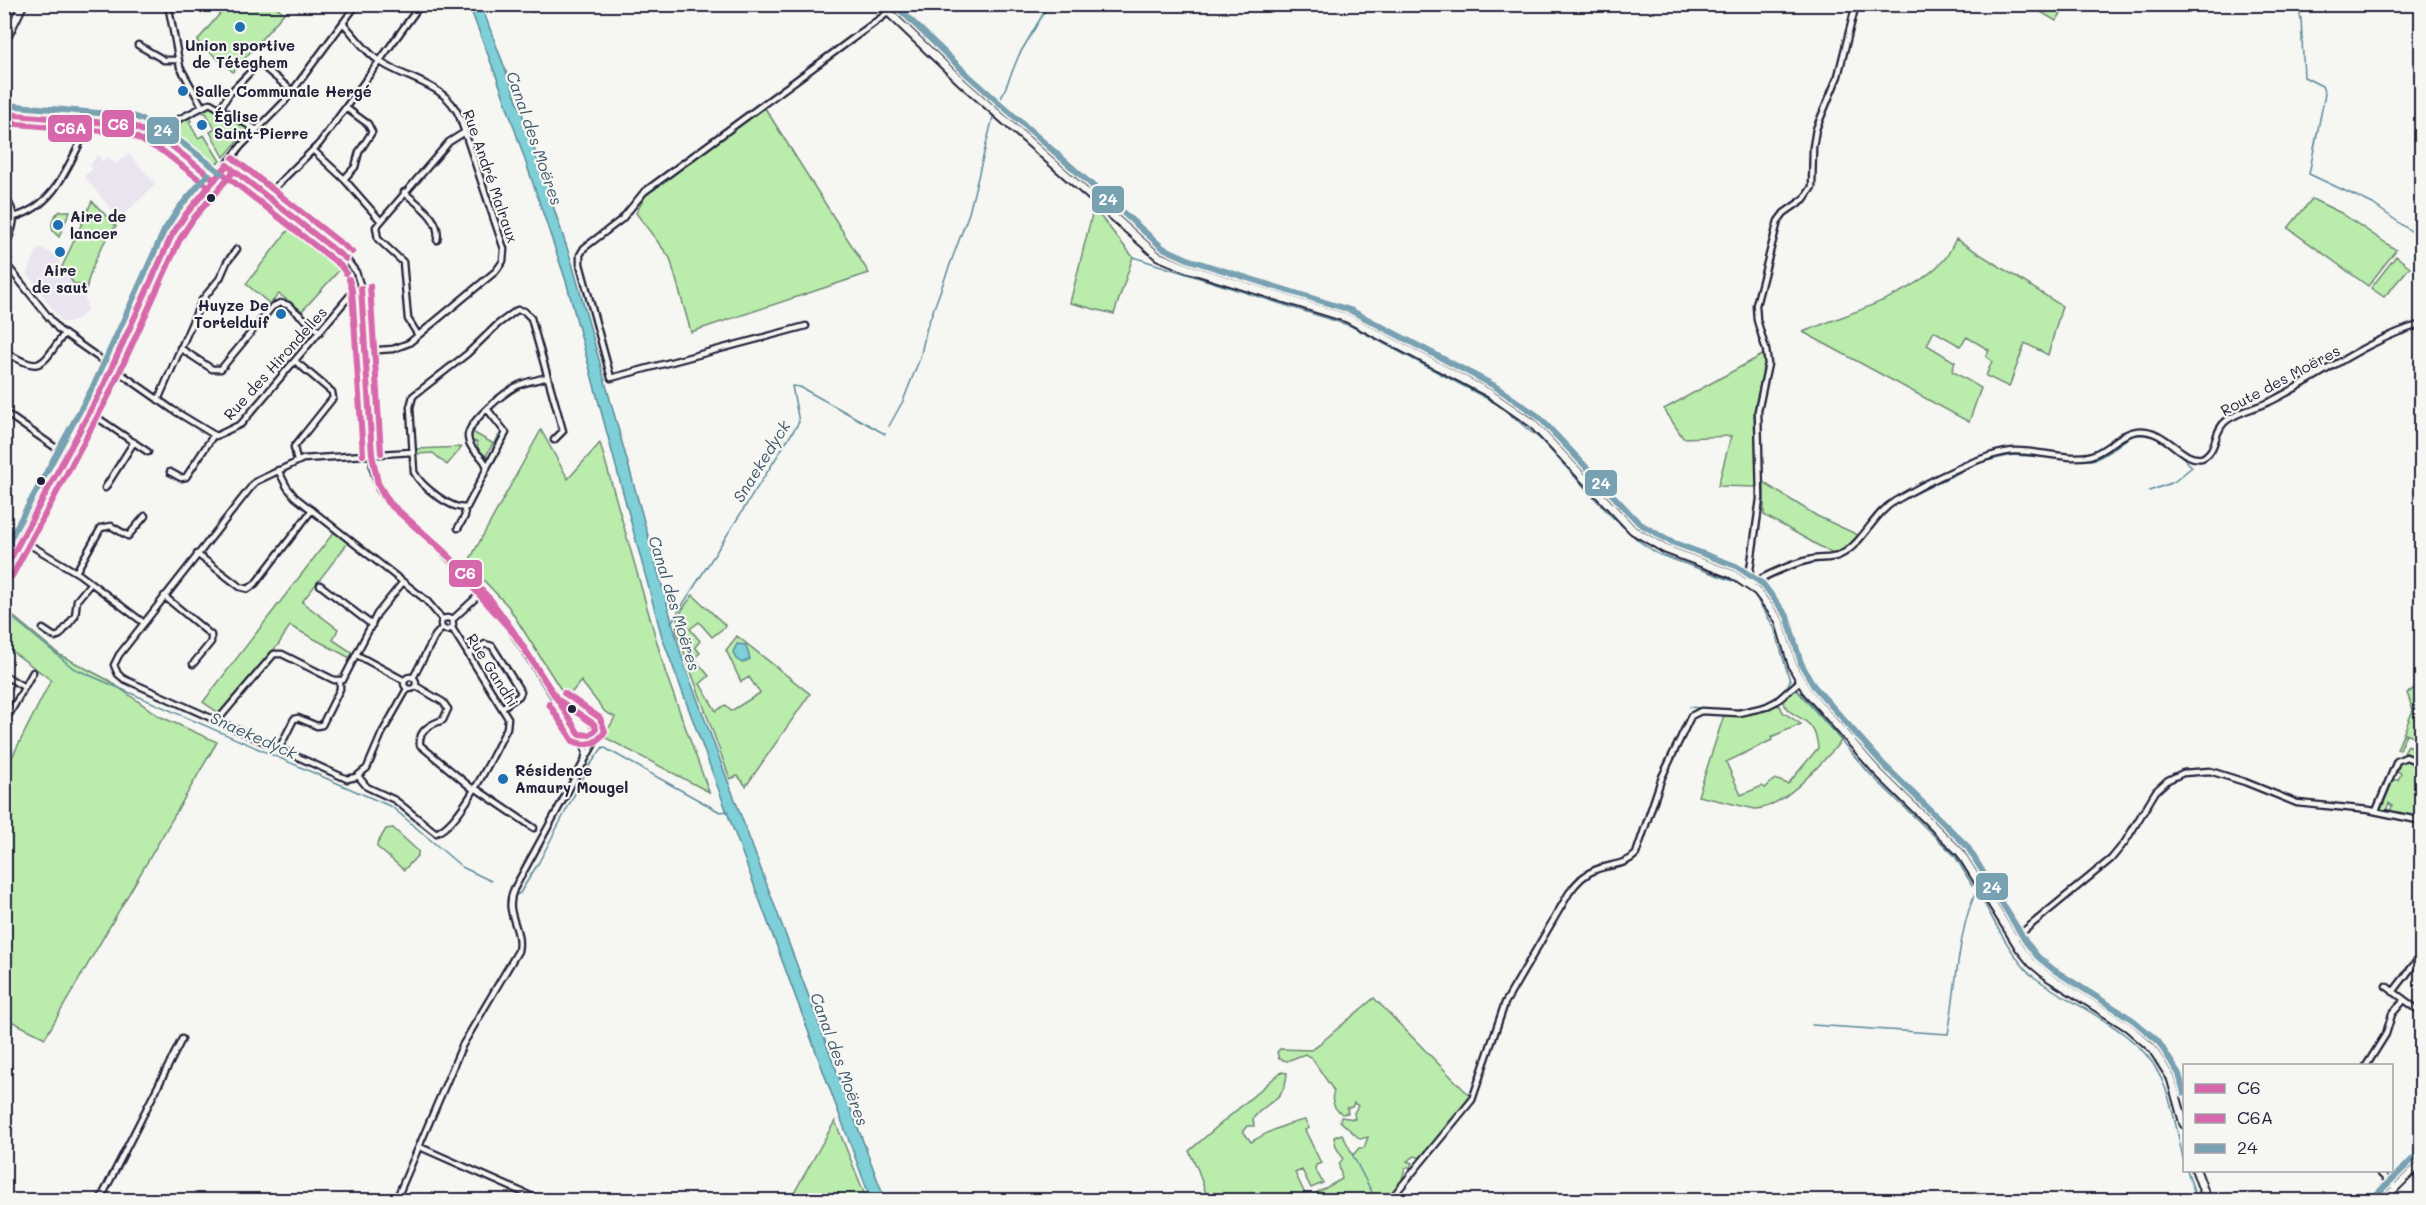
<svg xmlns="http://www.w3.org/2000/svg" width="2426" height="1205" font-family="Mali,sans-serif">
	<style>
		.built { fill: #eae4f0 }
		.green { fill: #baecac; stroke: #6e8774; stroke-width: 1.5 }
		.water { fill: #7ecfd7; stroke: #598a99; stroke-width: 1.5 }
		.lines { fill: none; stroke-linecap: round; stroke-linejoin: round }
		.stream { stroke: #598a99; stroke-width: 1.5 }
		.minor-casing { stroke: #22223b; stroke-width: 9 }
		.tertiary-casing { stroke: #22223b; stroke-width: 10 }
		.secondary-casing { stroke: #22223b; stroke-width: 11 }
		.minor { stroke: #f6f6f2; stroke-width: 4.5 }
		.tertiary { stroke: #f6f6f2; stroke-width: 6 }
		.secondary { stroke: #f6f6f2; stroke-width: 7 }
		.bus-1-casing { stroke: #f6f6f2; stroke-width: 10 }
		.bus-2-casing { stroke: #f6f6f2; stroke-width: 10 }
		.bus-3-casing { stroke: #f6f6f2; stroke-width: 10 }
		.bus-1 { stroke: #d767ab; stroke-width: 6 }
		.bus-2 { stroke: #d767ab; stroke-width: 6 }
		.bus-3 { stroke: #78a1b1; stroke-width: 6 }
		.poi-dot { fill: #1f6fb2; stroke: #f6f6f2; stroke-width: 2 }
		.bus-dot { fill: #22223b; stroke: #f6f6f2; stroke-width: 2 }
		.labels { text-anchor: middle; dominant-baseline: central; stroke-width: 4.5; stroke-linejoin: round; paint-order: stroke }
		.poi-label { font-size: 15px; font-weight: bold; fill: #22223b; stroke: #f6f6f2; text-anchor: start }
		.street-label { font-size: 15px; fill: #22223b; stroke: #f6f6f2 }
		.water-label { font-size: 16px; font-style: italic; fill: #3e566a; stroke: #f6f6f2 }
		.line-badge { stroke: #f6f6f2; stroke-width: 2 }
		.badge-label { font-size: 16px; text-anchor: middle; font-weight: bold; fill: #fff }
	</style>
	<rect width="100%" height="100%" fill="#f6f6f2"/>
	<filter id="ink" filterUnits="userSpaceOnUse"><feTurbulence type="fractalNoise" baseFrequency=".0167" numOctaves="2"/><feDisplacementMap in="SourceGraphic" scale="12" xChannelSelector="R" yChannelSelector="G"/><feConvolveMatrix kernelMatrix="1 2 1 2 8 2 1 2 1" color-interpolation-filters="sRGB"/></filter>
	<g filter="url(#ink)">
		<path class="built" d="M129,154L156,184L119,219L84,176L93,169L90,166L97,155L103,162L107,156L115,164Z
			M39,247L55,255L73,284H78L84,294L87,307L85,313L78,319L70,322H62L27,273Z"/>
		<path class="green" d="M228,4L274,5L284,13L233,72L197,41Z
			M2029,5H2067L2056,21Z
			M210,105L249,128L224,157L210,132L215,129L206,113H204L201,110Z
			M765,108L869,273L691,332L670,258L636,213L646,195Z
			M189,117L191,121L189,122L198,138L204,135L220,161L211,167L163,133Z
			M2312,199L2341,213L2396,250L2368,286L2288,228Z
			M92,201L116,226C100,245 90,269 85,294L78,284H74L62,267Z
			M1093,210L1097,212L1133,257L1114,314L1070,303Z
			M61,211H70L59,237L53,231C50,223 53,215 61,211Z
			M293,224L344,265L302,311L279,294L270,304L246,284Z
			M1956,239L2062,306L2048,355L2025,343L2009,387L1986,376L1992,361L1986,357L1989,350L1967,337L1960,346L1934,331L1927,345L1955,362L1952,371L1981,388L1969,422L1803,332C1850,312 1907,299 1944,260C1949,254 1952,246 1956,239Z
			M2396,256L2410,267L2384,297L2371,288Z
			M1764,354L1765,361L1754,413L1757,487L1718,486L1731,436L1683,438L1664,409Z
			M473,427L475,428L474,433L494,444L502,430L503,432L496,447L492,445L486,456L490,458L489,460L476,451L478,448L477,442L471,441Z
			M541,430L568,479L600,443L666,674L709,792L604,737L615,717L605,712L581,681L568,697L565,696L508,606L469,565V561Z
			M462,447L447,465L433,453L418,454L417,449Z
			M1764,483L1817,516L1858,535L1847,547L1835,555L1764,515Z
			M334,532L348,543L302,602L338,629L333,640L353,653L350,658L290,626C284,633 280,646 272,651L219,713L203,702Z
			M693,595L726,626L712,637L699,622L690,629L700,641L695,647L700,653L694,658L709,676L700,684L716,711L725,705L731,711L760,693L749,677L741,682L726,650L737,636L810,694L746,786L738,776L730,779L677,633C674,617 684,607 693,595Z
			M13,616L60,655L108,680L159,716L217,742L45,1038L5,1018V771L51,680L5,646V622Z
			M2419,686L2422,690L2421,760L2404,752L2408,745L2416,749L2420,739L2406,733L2400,750L2397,749L2413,710L2407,693Z
			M1797,690L1842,740C1823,761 1785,808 1755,809L1698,796L1724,715L1753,712L1775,705L1780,706L1783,712L1801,724L1771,737L1772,740L1726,762L1741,795L1762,786L1765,788L1775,779L1788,784L1818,748C1815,712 1790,722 1783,701L1787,694Z
			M2405,760L2421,767V819L2390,812L2392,806L2389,803L2386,811L2381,810L2393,780H2398L2401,774L2397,770L2400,763Z
			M393,828L418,851V855L404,870L377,847V844L386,829Z
			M1374,998L1470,1096L1447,1129L1421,1158L1415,1156L1407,1161L1412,1163L1410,1168H1405L1400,1188L1390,1200H1208L1198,1170L1189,1151L1281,1072L1287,1073C1285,1103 1266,1100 1253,1119L1254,1126H1247L1243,1131L1251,1142C1266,1133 1287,1123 1305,1120L1309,1128L1305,1130L1321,1163L1316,1165L1315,1169L1323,1183L1311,1188L1302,1170L1295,1173L1307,1198L1342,1179L1339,1165L1343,1158L1336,1147L1334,1137L1342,1134L1353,1155L1359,1148H1364L1368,1137L1360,1139L1340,1121L1341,1117L1355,1119L1354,1113L1358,1106L1354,1103L1352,1107L1347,1108L1348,1113L1342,1114C1333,1108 1330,1101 1334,1091L1311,1057L1305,1054L1287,1061L1279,1059L1277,1052L1280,1049L1312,1050Z
			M835,1121L867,1200H790Z"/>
		<path class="water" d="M469,5H481L526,124L572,263L683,661L885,1200H871L662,637L566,281L501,89Z
			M737,644L746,645L750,659L742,663L736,659L733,652Z"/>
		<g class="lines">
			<path class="stream" d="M2297,4L2301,19L2304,77L2322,86L2325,94L2309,174L2373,204L2422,239
				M998,106L1019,55L1049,4
				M1133,257L1351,326L1497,404L1540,439L1611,516L1640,542L1658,554L1733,581
				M889,426L903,401L920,358L927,327L969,213L993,117
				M2072,459C2080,460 2089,461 2096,459C2127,447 2126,421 2166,443
				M2149,491L2174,482L2192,467L2177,451
				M1866,535L1883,514L1896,503L1981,462L2013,455L2058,458
				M1862,539C1836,570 1836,556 1804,565C1792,568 1780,574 1768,579L1764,589L1786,623L1801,669L1811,688L1874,759L1958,841L1977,864L2016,931
				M4,623L14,619L73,668L392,807L462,867L491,881
				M671,623L799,422L792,386L800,387L885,434
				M1794,690H1797L1870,774L1955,856L1972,885
				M1690,707L1719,710
				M1730,710C1752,708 1780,704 1790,681L1774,627L1758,601
				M1977,890C1993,919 2007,949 2030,974C2069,1005 2137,1028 2159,1074C2173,1101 2177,1133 2184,1162
				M516,895L520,893L539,862L590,765L603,747L720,812L728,811
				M2021,940L2031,954L2079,988
				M1812,1025L1948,1034C1956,992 1958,926 1977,890
				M1352,1154L1376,1200
				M2187,1170L2197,1200"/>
			<defs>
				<path id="minor" d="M168,4L180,67L202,106
					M533,8L535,4
					M343,23C355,36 367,54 382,63C410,81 447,84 460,118L504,249L503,261L496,271L409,343L393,349L365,351
					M138,45L164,60H179
					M221,107L229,94L259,63L292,91
					M154,135L162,128L210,103L257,130
					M313,150L344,179L380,220
					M227,165L346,259L356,272L361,288L373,469L379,489L387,502L434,543L494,604L583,741L586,752L584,763
					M344,179L355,167L359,152L372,132L368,124L346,108
					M215,180L241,146L285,101L357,4
					M404,192C418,205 442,219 437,240
					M266,196L319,144L421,4
					M4,197C20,214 13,230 4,249
					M14,217C56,206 69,163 87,129L88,120
					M4,254L8,259L4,265
					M6,264L59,330L173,410L216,436L241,424L352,293L361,288
					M806,326L611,378L580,264V255L584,248L622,219L644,192L889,12
					M418,335L408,319L403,262L378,239L376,227L449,142L465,132
					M180,348L212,369H221L272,307L280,303L288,305L320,332
					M4,351C42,374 40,367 64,334
					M295,361L332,392L333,398L294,447L297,461
					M547,377C538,380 528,381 519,385C506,391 467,422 468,437C469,452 485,455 487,468L467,507C453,512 420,485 414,472L410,407L413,396L467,354L498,324L517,310L524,311L531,318L563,431L554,440
					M158,400L202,300L220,278L227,262L237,249
					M4,412L66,455
					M89,412L148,452
					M487,467L506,433L488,410
					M278,470L287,487L295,497L426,600L442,619
					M170,472L181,478L186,477L213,436
					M105,488L134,442
					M458,528L465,516L464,508
					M20,539L79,574L144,623
					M197,554L240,587L248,589L255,584L312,510
					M458,569L505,623
					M76,572L101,528L111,526L128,536L145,516
					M1748,584L1760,499L1758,411L1768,364L1766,350L1757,320L1756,305L1778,221L1784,213L1804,199L1812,187L1813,147L1816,129L1838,76L1856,4
					M320,585L372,625
					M1750,585C1764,576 1793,563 1809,560C1819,557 1830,560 1840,555C1863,544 1873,514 1895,501C1922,485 1986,451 2016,451C2040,451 2066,460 2089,456C2107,452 2119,433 2137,431C2167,428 2180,462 2202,458C2218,451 2213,431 2226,421C2240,410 2262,407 2277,398C2325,373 2369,339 2422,324
					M164,596L211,635V642L193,664
					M441 624a6 6 0 1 1 12 0a6 6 0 1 1-12 0Z
					M452,620L481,593
					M43,629L55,637L60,635L75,616L77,600L91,583
					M469,654L485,644L492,646L521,692L519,696L503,707
					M357,655L405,681
					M404 683a6 6 0 1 1 12 0a6 6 0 1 1-12 0Z
					M413,678L435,636L442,628
					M4,679L7,677L24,687
					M416,686L443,702L448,709L443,720C431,724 418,730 420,745L474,790
					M407,689L382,733L367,768L356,777L347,779L124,679L118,674L114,665L119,655L255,482L303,459L412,452
					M4,710L10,713L33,672
					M217,721L274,654H282L334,680H343L377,614L403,582
					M579,734L589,736L596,729
					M279,749L294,719L298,718L317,726L322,725L340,689V682
					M358,776L367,787L395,800L436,833C462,823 494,753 507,728L508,718L452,628
					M475,788L534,828
					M2376,811L2397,761L2406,757L2422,763
					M2014,939L2111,859L2125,842L2156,791L2168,780L2183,773L2210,771L2245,782L2297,803L2369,810L2422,821
					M2386,986L2422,1013
					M2393,992L2422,954
					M2366,1066L2386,1034L2392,1014L2404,1000
					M420,1147L540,1200
					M2377,1170L2396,1188
					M100,1200L182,1039
					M396,1200L462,1046L518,951C523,927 503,914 514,889L597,738C599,719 571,710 558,700
					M1390,1200L1472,1100L1505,1003L1569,893C1576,883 1584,874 1595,870C1609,864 1625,866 1636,854L1662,777L1691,716L1701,711L1739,713L1765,707L1777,701L1800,681"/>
				<path id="tertiary" d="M4,114L117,122C155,126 186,158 215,180L186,214L172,235L102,389L20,539L4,572
					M2383,1200L2422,1162"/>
				<path id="secondary" d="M880,4L964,84L1158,256L1187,268L1347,318L1489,393L1532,423L1633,530L1665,549L1732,574L1757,591L1779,620L1793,667L1806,690L1877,771L1960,852L2019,947L2032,963L2049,977L2128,1027L2152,1048L2171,1078L2184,1124
					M4,43L23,4
					M2196,1170L2207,1200"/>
			</defs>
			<use href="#minor" class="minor-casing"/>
			<use href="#tertiary" class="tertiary-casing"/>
			<use href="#secondary" class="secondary-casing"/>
			<use href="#minor" class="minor"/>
			<use href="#tertiary" class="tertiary"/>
			<use href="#secondary" class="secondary"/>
			<defs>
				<path id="bus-1" d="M4,114L131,125L169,144L215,180
					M227,165L346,259
					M361,288L372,454
					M372,454L378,483L390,503L447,554L491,600L514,632L557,699
					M372,454L378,485L387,502L451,559L468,582L515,635L557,699
					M4,571L102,389L172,235L186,214L227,165
					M557,699L594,724L596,729L590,735L579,734Z"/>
				<path id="bus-2" d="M4,123L128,133L164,152L209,187
					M233,158L352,252
					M221,172L340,265L346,273
					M349,279L352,290L363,455
					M370,286L381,453
					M12,576L110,393L180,239L193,219L234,171
					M549,704L573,741C587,747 598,744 605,731L600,718L564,693"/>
				<path id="bus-3" d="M894,4L970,77L1163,248L1190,260L1350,310L1493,385L1538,416L1639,523L1669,541L1736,566L1763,584L1787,616L1801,663L1813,685L1884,765L1967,846L2026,942L2038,957L2054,970L2133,1020L2158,1041L2179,1074L2184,1093
					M5,105L133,116C167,128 193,151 221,173
					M4,550L94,385L164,231L179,208L208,174
					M2377,1194L2416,1156"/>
			</defs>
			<use href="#bus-1" class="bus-1-casing"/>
			<use href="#bus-2" class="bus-2-casing"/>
			<use href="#bus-3" class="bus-3-casing"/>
			<use href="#bus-1" class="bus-1"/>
			<use href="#bus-2" class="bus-2"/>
			<use href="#bus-3" class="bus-3"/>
		</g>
	</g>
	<g class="poi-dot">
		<circle cx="240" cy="27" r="6"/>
		<circle cx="183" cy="91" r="6"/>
		<circle cx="202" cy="125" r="6"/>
		<circle cx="58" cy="225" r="6"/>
		<circle cx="60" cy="252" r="6"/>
		<circle cx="281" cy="314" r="6"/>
		<circle cx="503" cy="779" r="6"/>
	</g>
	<g class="bus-dot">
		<circle cx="211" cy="198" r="5"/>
		<circle cx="41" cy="481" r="5"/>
		<circle cx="572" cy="709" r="5"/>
	</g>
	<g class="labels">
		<g class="poi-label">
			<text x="240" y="45" text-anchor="middle">Union sportive<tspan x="240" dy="17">de Téteghem</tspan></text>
			<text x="195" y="91">Salle Communale Hergé</text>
			<text x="214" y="116">Église<tspan x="214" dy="17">Saint-Pierre</tspan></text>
			<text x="70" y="216">Aire de<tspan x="70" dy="17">lancer</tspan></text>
			<text x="60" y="270" text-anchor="middle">Aire<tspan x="60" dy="17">de saut</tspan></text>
			<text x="269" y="305" text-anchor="end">Huyze De<tspan x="269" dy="17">Tortelduif</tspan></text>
			<text x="515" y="770">Résidence<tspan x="515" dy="17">Amaury Mougel</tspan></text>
		</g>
		<g class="street-label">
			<text transform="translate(491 176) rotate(71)">Rue André Malraux</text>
			<text transform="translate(275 363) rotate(-48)">Rue des Hirondelles</text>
			<text transform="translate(2280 380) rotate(-28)">Route des Moëres</text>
			<text transform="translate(493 670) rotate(58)">Rue Gandhi</text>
		</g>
		<g class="water-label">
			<text transform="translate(535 138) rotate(71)">Canal des Moëres</text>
			<text transform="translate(761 461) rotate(-58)">Snaekedyck</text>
			<text transform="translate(675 603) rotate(73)">Canal des Moëres</text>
			<text transform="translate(254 735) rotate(24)">Snaekedyck</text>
			<text transform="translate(840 1059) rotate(70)">Canal des Moëres</text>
		</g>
	</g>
	<g class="line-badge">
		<rect x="101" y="109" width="34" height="29" rx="6" fill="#d767ab"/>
		<rect x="47" y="114" width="46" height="29" rx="6" fill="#d767ab"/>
		<rect x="146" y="116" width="34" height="29" rx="6" fill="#78a1b1"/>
		<rect x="1091" y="185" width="34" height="29" rx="6" fill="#78a1b1"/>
		<rect x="1584" y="469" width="34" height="28" rx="6" fill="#78a1b1"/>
		<rect x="448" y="559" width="35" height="29" rx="6" fill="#d767ab"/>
		<rect x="1975" y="872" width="34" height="29" rx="6" fill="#78a1b1"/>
	</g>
	<g class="badge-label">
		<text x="118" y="130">C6</text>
		<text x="70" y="134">C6A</text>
		<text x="163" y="136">24</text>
		<text x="1108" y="205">24</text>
		<text x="1601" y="489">24</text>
		<text x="465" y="579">C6</text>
		<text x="1992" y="893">24</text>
	</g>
	<rect width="2426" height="1205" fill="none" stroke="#f6f6f2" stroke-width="24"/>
	<rect x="12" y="12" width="2402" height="1181" fill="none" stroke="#22223b" stroke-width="2" filter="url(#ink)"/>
	<rect x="2183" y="1064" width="210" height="108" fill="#f6f6f2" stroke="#a1a1a9" stroke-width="1.5"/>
	<rect x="2195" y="1084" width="30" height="9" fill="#d767ab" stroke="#a1a1a9" stroke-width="1.5"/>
	<text x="2237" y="1094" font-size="18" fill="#22223b">C6</text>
	<rect x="2195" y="1114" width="30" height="9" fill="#d767ab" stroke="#a1a1a9" stroke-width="1.5"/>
	<text x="2237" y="1124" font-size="18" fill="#22223b">C6A</text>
	<rect x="2195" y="1144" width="30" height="9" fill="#78a1b1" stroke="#a1a1a9" stroke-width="1.5"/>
	<text x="2237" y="1154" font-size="18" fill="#22223b">24</text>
</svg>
